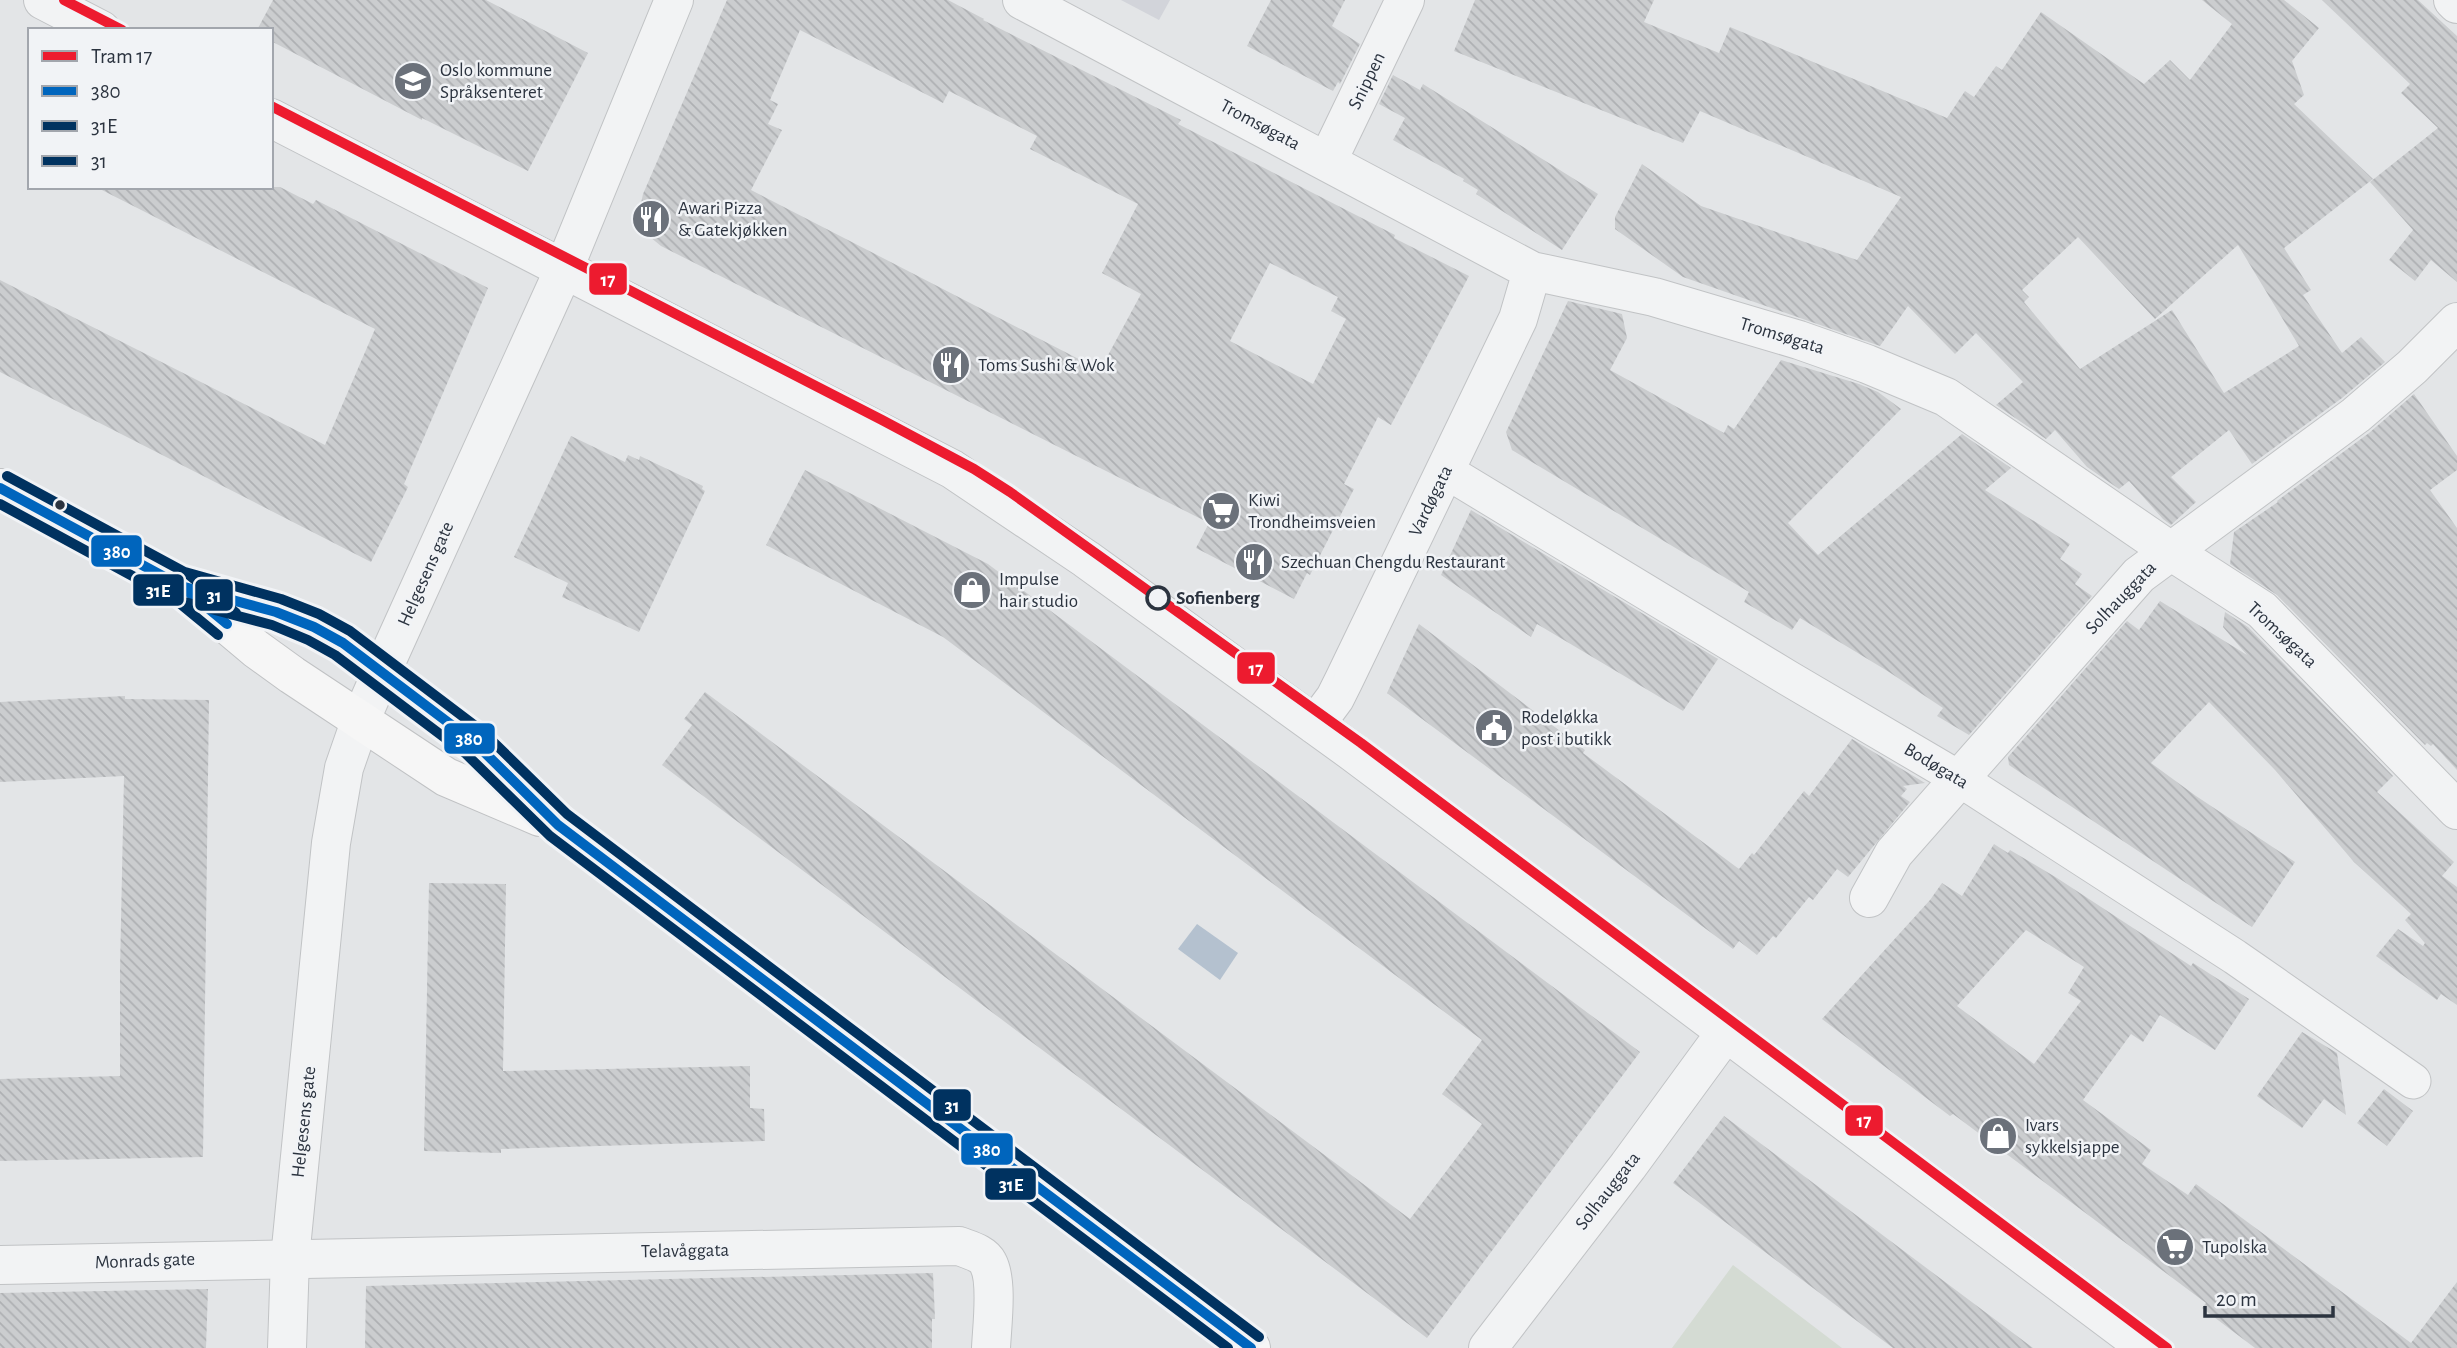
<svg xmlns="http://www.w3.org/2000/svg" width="2457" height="1348" font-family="'Alegreya Sans',sans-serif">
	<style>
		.built { fill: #d2d4da }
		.grass { fill: #d4dbd3 }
		.water { fill: #b4c1cf }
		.building { fill: url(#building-back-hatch); fill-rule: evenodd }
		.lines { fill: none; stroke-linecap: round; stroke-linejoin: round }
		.pedestrian-casing { stroke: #c1c3c5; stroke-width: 37 }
		.minor-casing { stroke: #c1c3c5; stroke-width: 40 }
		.tertiary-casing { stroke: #c1c3c5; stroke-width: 40 }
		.primary-casing { stroke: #c0c2c4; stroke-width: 40 }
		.pedestrian { stroke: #f2f3f4; stroke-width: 35 }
		.minor { stroke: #f2f3f4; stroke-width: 38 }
		.tertiary { stroke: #f2f3f4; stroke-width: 38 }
		.primary { stroke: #f6f6f6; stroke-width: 38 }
		.bus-1-casing { stroke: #f1f3f6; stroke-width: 16 }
		.bus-2-casing { stroke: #f1f3f6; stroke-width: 16 }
		.bus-3-casing { stroke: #f1f3f6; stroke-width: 16 }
		.bus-1 { stroke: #0065bd; stroke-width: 10 }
		.bus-2 { stroke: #003260; stroke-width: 10 }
		.bus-3 { stroke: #003260; stroke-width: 10 }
		.tram-1-casing { stroke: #f1f3f6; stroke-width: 16 }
		.tram-1 { stroke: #ed1b2f; stroke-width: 10 }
		.bus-dot { fill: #2b333f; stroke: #f1f3f6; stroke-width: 2.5 }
		.stop-dot { fill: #f1f3f6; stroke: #2b333f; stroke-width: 3.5 }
		.labels { text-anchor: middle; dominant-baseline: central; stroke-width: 5; stroke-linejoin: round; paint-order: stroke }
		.poi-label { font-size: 19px; fill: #2b333f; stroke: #f1f3f6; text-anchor: start }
		.street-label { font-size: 19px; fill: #2b333f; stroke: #f1f3f6 }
		.stop-label { font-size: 19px; font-weight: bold; fill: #2b333f; stroke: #f1f3f6; text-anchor: start }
		.line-badge { stroke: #f1f3f6; stroke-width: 2.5 }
		.badge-label { font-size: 19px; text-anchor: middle; font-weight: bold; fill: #fff }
	</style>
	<defs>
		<pattern id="building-back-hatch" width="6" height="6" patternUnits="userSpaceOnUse" patternTransform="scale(1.75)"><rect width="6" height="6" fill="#cbcdcf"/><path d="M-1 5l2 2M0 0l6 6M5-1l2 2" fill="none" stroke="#aeb0b3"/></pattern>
	</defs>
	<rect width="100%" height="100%" fill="#e3e5e7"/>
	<path class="built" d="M1121,0H1170L1159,20Z"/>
	<path class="grass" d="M1733,1265L1842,1348H1672Z"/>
	<path class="water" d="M1197,924L1238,953L1220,980L1178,949Z"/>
	<path class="building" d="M273,0H486L588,53L528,171L422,118V120L271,41V30H257Z
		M727,0H948L984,19L983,20L1181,120L1178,124L1395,235L1394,238L1469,276L1391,425L1378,417L1344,484L1354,489L1310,575L1307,573L1294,599L1196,548L1209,523L661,246L639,228L638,217L643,194ZM800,30L943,103L949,91L1037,136L1030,149L1138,204L1102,273L1141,294L1100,370L751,190L782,130L768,124L778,104L770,100ZM1270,263L1338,297L1331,311L1346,319L1313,384L1230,341Z
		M1271,0H1345L1332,26L1360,44L1340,84L1338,82L1333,91L1247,46Z
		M1475,0H1654L1644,22L1719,53L1730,27L1947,118L1965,91L1974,97L1996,66L2002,70L2041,12L2144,84L2170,60L2190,80L2232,24L2202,0H2284L2319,28L2292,61L2304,95L2294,104L2373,179L2284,248L2311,290L2303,295L2342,353L2361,337L2385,362L2342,398L2252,464L2229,430L2171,477L2196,502L2171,525L2163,519L2129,481L2119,489L2087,467L2055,430L2046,439L1996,405L2023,382L1976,333L1955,354L1908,306L1880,346L1683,277L1615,229V217L1642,164L1701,206L1857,260L1901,197L1700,111L1683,143L1454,51ZM2078,237L2155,319L2238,245L2299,346L2224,393L2172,310L2080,369L2024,302L2029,297L2022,290Z
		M2322,0H2418L2457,36V282L2431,260L2415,281L2389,260L2413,230L2370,182L2438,128L2401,93L2410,84Z
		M1393,75L1420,90L1423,84L1598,194L1562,250L1476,194L1478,190L1463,181L1464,179L1393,140L1405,118L1379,104Z
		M96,187H280L313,204L316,200L488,288L404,484L408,487L371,562L0,372V280L325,445L375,329Z
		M1568,301L1622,314L1627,338L1610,370L1724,433L1728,425L1734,429L1781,360L1859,384L1878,392L1901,409L1788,523L1818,555L1962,434L2011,468L1985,490L2070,544L2060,559L2082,574L2075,584L2092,596L1969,735L1937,716L1943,708L1889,672L1800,618L1792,630L1744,602L1749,592L1512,450L1506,432Z
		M2414,394L2457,456V470L2430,490L2457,528V770L2433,744L2431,746L2427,743L2425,745L2277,595L2230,564L2234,532L2278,502L2277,501L2369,433Z
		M571,436L625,462L628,455L639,460L640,456L703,486L702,489L705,491L639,632L562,597L568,583L514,557Z
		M805,470L988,564L1640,1052L1427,1338L662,765L692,725L684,719L705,692L1410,1219L1482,1124L1442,1094L1482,1040L943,637L766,545Z
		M1471,510L1718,659L1683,711L1537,624L1531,637L1441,575Z
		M2160,601L2247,655L2223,627L2225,612L2248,627L2393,776L2377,792L2454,862L2442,876L2457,887V1005L2441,994L2437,1000L2376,956L2398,929L2423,946L2425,943L2405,920L2411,914L2354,862L2275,770L2209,702L2151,763L2196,796L2295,862L2252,927L2009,765L2008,757L2127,621L2139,630Z
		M1419,624L1585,750L1583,753L1739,869L1752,853L1754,855L1804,791L1809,796L1852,739L1925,783L1903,786L1907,789L1901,796L1910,802L1848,877L1837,869L1813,900L1809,897L1776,938L1773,936L1757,955L1739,941L1733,949L1387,693Z
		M125,696V699L209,700L203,1157L0,1161V1079L120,1076V970L124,776L0,782V702Z
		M1994,844L2008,853L2010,850L2057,878L2191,966L2193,963L2249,999L2215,1050L2160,1015L2143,1042L2131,1034L2083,1100L2151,1150L2142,1164L2188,1195L2196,1184L2411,1343L2457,1282V1348H2255L2202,1308L2206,1303L1953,1114L1950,1116L1822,1019L1930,900L1942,883L1962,896ZM2026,930L2084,967L2068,993L2081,1001L2034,1064L1957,1006Z
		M429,883L506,884L503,1071L750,1066V1108L764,1109L765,1141L501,1149V1153L424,1151Z
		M2302,1032L2337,1053L2346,1115L2324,1099L2302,1128L2257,1096Z
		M2384,1089L2413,1111L2387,1146L2357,1123Z
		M1724,1116L2033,1348H1893L1673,1183Z
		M933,1273L935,1319H932V1348H365L366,1286Z
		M208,1289L206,1348H0V1293Z"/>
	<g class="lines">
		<defs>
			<path id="pedestrian" d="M1446,471L1788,678L1958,778L2235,957L2413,1081"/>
			<path id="minor" d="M43,0L101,30
				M1022,0L1532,271L1654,297L1799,340L1867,364L1946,397L2169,550L2262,610L2457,810
				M2453,0L2457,4
				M271,118L952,469L1086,559L1354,753L2147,1348
				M1328,160L1405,0
				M1315,725L1335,698L1344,680L1518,319L1532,271
				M1869,898L1894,853L2139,575L2356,415L2412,367L2457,322
				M0,1265L959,1246C969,1250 983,1253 988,1263C998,1281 992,1326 991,1348
				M1488,1348L1628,1166L1726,1032"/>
			<path id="tertiary" d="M287,1348L290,1258L331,843L344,768L361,719L382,671L560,278L674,0"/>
			<path id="primary" d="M0,488L181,586L256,649L292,675L446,777L540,817
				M181,586L276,612L314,627L343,643L474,742L558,825L1251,1348"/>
		</defs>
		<use href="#pedestrian" class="pedestrian-casing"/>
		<use href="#minor" class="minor-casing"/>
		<use href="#tertiary" class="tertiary-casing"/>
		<use href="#primary" class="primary-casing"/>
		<use href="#pedestrian" class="pedestrian"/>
		<use href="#minor" class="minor"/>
		<use href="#tertiary" class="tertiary"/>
		<use href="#primary" class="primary"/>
		<defs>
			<path id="bus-1" d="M0,488L181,586L227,624
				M181,586L276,612L314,627L343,643L474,742L558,825L1251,1348"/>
			<path id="bus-2" d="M0,504L173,598L218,635
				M177,600L272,625L308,640L335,655L465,753L550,836L1228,1348"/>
			<path id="bus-3" d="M7,476L188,574L236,613
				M185,572L281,599L319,614L350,631L482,731L567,814L1259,1337"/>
		</defs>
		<use href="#bus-1" class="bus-1-casing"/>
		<use href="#bus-2" class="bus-2-casing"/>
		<use href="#bus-3" class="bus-3-casing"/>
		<use href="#bus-1" class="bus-1"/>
		<use href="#bus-2" class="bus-2"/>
		<use href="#bus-3" class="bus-3"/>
		<defs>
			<path id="tram-1" d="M64,0L122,30
				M271,106L882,420L974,469L1010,492L1361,743L2167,1348"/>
		</defs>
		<use href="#tram-1" class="tram-1-casing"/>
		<use href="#tram-1" class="tram-1"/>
	</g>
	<defs>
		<symbol id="school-disc" viewBox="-11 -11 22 22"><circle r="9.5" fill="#6b717a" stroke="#f1f3f6"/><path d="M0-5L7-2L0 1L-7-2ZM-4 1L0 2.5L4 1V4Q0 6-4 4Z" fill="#fff"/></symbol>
		<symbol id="restaurant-disc" viewBox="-11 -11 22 22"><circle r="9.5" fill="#6b717a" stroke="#f1f3f6"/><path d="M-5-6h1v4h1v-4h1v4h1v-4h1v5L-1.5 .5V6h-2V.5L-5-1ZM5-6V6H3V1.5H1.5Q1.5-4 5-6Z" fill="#fff"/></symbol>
		<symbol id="supermarket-disc" viewBox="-11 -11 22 22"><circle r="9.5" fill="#6b717a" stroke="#f1f3f6"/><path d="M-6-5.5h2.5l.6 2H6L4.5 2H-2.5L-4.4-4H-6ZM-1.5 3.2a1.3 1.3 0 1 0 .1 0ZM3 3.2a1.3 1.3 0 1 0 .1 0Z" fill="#fff"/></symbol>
		<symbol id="shop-disc" viewBox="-11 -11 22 22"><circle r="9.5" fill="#6b717a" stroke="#f1f3f6"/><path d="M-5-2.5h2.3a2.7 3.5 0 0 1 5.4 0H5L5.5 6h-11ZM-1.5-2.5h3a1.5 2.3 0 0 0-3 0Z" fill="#fff"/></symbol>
		<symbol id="civic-disc" viewBox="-11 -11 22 22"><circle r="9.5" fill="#6b717a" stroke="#f1f3f6"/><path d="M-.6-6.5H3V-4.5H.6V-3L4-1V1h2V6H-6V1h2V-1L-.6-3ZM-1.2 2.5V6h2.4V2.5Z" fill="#fff"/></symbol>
	</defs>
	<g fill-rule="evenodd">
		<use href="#school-disc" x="391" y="59" width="44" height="44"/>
		<use href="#restaurant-disc" x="629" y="197" width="44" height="44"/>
		<use href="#restaurant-disc" x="929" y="343" width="44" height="44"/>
		<use href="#supermarket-disc" x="1199" y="489" width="44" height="44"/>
		<use href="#restaurant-disc" x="1232" y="540" width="44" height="44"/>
		<use href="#shop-disc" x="950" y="568" width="44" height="44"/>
		<use href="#civic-disc" x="1472" y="706" width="44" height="44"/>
		<use href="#shop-disc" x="1976" y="1114" width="44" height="44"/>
		<use href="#supermarket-disc" x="2153" y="1225" width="44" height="44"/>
	</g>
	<circle class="bus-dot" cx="60" cy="505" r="6"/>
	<circle class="stop-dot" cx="1158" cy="598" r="11"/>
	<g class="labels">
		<g class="poi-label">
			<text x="440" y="70">Oslo kommune<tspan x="440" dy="22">Språksenteret</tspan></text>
			<text x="678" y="208">Awari Pizza<tspan x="678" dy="22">&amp; Gatekjøkken</tspan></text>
			<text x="978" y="365">Toms Sushi &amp; Wok</text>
			<text x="1248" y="500">Kiwi<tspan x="1248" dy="22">Trondheimsveien</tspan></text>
			<text x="1281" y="562">Szechuan Chengdu Restaurant</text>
			<text x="999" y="579">Impulse<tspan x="999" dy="22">hair studio</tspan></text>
			<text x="1521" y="717">Rodeløkka<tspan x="1521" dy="22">post i butikk</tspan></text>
			<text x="2025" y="1125">Ivars<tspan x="2025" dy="22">sykkelsjappe</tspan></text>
			<text x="2202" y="1247">Tupolska</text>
		</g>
		<g class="street-label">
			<text transform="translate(1367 81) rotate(-64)">Snippen</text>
			<text transform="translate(1260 125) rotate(28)">Tromsøgata</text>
			<text transform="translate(1782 336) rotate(17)">Tromsøgata</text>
			<text transform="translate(1431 501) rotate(-64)">Vardøgata</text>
			<text transform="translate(426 574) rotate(-66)">Helgesens gate</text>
			<text transform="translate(2121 598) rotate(-46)">Solhauggata</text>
			<text transform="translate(2282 635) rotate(43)">Tromsøgata</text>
			<text transform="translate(1936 766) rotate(31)">Bodøgata</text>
			<text transform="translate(304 1122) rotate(-84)">Helgesens gate</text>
			<text transform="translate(1608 1191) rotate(-52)">Solhauggata</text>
			<text transform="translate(685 1251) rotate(-1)">Telavåggata</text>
			<text transform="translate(145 1261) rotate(-2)">Monrads gate</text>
		</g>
		<g class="stop-label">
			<text x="1176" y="598">Sofienberg</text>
		</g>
	</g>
	<g class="line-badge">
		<rect x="588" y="262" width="40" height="34" rx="7" fill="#ed1b2f"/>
		<rect x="90" y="534" width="53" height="34" rx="7" fill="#0065bd"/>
		<rect x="132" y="573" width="53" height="34" rx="7" fill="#003260"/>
		<rect x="194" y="578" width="40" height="34" rx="7" fill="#003260"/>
		<rect x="1236" y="651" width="40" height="34" rx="7" fill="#ed1b2f"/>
		<rect x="443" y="722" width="53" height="33" rx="7" fill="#0065bd"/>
		<rect x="932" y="1088" width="40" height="34" rx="7" fill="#003260"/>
		<rect x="1844" y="1104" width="40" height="33" rx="7" fill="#ed1b2f"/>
		<rect x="960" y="1132" width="54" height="34" rx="7" fill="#0065bd"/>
		<rect x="984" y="1167" width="53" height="34" rx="7" fill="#003260"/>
	</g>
	<g class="badge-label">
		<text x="608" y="286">17</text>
		<text x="117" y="558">380</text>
		<text x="158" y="597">31E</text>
		<text x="214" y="602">31</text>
		<text x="1256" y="675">17</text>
		<text x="469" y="745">380</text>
		<text x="952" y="1112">31</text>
		<text x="1864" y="1127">17</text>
		<text x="987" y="1156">380</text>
		<text x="1011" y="1191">31E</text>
	</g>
	<rect x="28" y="28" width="245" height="161" fill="#f1f3f6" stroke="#a2a6ad" stroke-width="2"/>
	<rect x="42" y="51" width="35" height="10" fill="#ed1b2f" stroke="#a2a6ad" stroke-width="2"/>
	<text x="91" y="63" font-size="21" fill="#2b333f">Tram 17</text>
	<rect x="42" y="86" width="35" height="10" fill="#0065bd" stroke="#a2a6ad" stroke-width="2"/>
	<text x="91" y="98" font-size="21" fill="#2b333f">380</text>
	<rect x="42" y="121" width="35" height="10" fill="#003260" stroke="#a2a6ad" stroke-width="2"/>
	<text x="91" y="133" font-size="21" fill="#2b333f">31E</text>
	<rect x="42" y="156" width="35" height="10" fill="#003260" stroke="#a2a6ad" stroke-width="2"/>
	<text x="91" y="168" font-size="21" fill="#2b333f">31</text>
	<path d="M2205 1306v10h128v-10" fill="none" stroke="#2b333f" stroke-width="3.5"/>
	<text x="2216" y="1306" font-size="21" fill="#2b333f" stroke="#f1f3f6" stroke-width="5" paint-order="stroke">20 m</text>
</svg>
